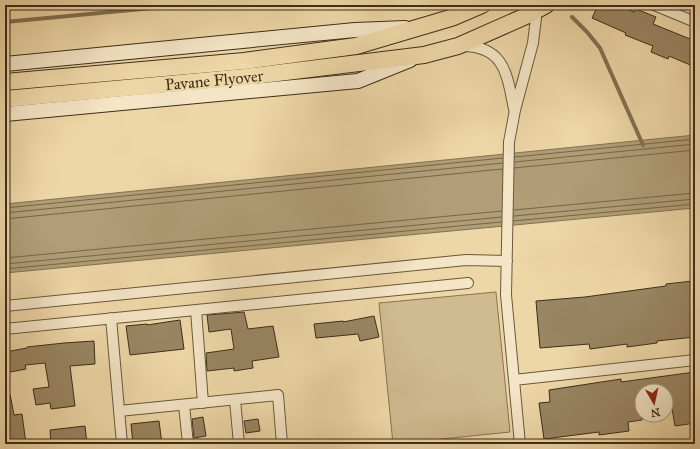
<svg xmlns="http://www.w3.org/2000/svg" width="700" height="449" font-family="'IM FELL Great Primer',serif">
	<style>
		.green { fill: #d0ba8f; stroke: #867454 }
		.water { fill: #b19e77; stroke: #827152 }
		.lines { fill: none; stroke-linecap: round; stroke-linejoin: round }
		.shore { stroke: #766648; stroke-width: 1 }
		.stream { stroke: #827152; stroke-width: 4 }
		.building { fill: #998663; stroke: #3c2e1a }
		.street-casing { stroke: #68583d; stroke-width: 12 }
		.secondary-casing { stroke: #3c2e1a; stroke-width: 16 }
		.primary-casing { stroke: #3c2e1a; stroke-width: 18 }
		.street { stroke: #f4e5c6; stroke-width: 10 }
		.secondary { stroke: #f4e5c6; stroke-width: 14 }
		.primary { stroke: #eed7a7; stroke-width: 16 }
		.labels { text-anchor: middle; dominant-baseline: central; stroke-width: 4; stroke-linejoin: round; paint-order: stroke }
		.street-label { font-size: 16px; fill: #3c2e1a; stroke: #f4e5c6 }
	</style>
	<rect width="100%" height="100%" fill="#eed7a7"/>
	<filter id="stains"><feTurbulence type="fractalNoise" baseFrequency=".005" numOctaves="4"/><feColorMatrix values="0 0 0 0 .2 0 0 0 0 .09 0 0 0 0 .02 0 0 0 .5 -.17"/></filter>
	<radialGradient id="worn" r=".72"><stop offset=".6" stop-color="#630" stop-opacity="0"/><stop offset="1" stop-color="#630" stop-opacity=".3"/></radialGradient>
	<path class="green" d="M496,292L510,432L393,444L379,303Z"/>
	<path class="water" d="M695,135V208L5,273V204Z"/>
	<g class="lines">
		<path class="shore" d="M515,157L695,139
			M515,162L695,144
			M514,168L695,150
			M5,208L503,158
			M514,210L695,193
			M5,213L503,163
			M514,216L695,199
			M5,219L502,169
			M513,221L695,204
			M5,258L502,211
			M5,264L502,217
			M5,269L501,222"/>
		<path class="stream" d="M572,17L587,32L600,48L643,145
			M5,22L184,5"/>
	</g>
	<path class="building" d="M598,5H618L634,12L636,9L656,17L653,24L695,41V67L669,56L668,59L651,52L653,46L625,35L626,33L592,18Z
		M693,281L695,300V337L657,341V343L627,347V344L590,349L589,344L540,348L536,301L585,297L666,286V284Z
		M244,312L248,329L273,326L279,357L252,361L253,368L234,371V368L207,371L206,353L234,349L231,329L209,332L207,315Z
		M374,316L379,337L360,341L358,334L316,338L314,324L343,321V322Z
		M180,320L184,349L130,355L126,326L147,324V325Z
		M94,341L95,364L70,366L75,406L51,409L50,403L36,405L33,389L49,387L45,363L25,365L26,369L5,373V352L27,348V347L64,343Z
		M695,372V423L675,426L669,391H642V420L628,422L629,431L599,435V432L544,439L539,403L550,402L549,390L621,379V382Z
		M5,394H10L14,415L22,414L26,444H5Z
		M203,417L206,436L194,438L192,419Z
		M258,419L260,431L246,433L244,421Z
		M159,421L162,444H133L131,424Z
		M85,426L87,444H51L50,430Z"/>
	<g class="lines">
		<defs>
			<path id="street" d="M654,5L695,22
				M462,46C505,46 507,75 514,109
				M5,306L466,260L507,261
				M196,310L203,403
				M111,318L122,444
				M5,329L468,283
				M514,380L695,360
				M235,400L239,444
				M184,405L188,444
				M119,411L278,395L282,444
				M520,444L506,295L509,142L515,110L533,43L536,18V11L534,7"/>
			<path id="secondary" d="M5,64L355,30L405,28
				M5,114L358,81L410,60"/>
			<g id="primary">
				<path d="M5,82L244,61L356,46L454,17L482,5"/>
				<path id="s1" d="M5,99L245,77L424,55L458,46L526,16L546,5"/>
			</g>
		</defs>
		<use href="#street" class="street-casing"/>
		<use href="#secondary" class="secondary-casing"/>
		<use href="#primary" class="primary-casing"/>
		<use href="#street" class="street"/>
		<use href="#secondary" class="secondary"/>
		<use href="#primary" class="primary"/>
	</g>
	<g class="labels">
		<g class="street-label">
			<text stroke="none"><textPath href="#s1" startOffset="210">Pavane Flyover</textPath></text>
		</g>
	</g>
	<rect width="700" height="449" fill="none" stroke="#eed7a7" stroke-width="20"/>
	<rect x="6" y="6" width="688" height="437" fill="none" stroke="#3c2e1a" stroke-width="2"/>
	<rect x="10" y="10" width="680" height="429" fill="none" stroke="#3c2e1a"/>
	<g transform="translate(654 403) rotate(171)"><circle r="19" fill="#f4e5c6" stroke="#aa9c81"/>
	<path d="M0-3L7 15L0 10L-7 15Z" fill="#8f2418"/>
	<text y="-6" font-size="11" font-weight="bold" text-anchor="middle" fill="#3c2e1a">N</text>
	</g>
	<rect width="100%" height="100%" filter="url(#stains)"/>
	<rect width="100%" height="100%" fill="url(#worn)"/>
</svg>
